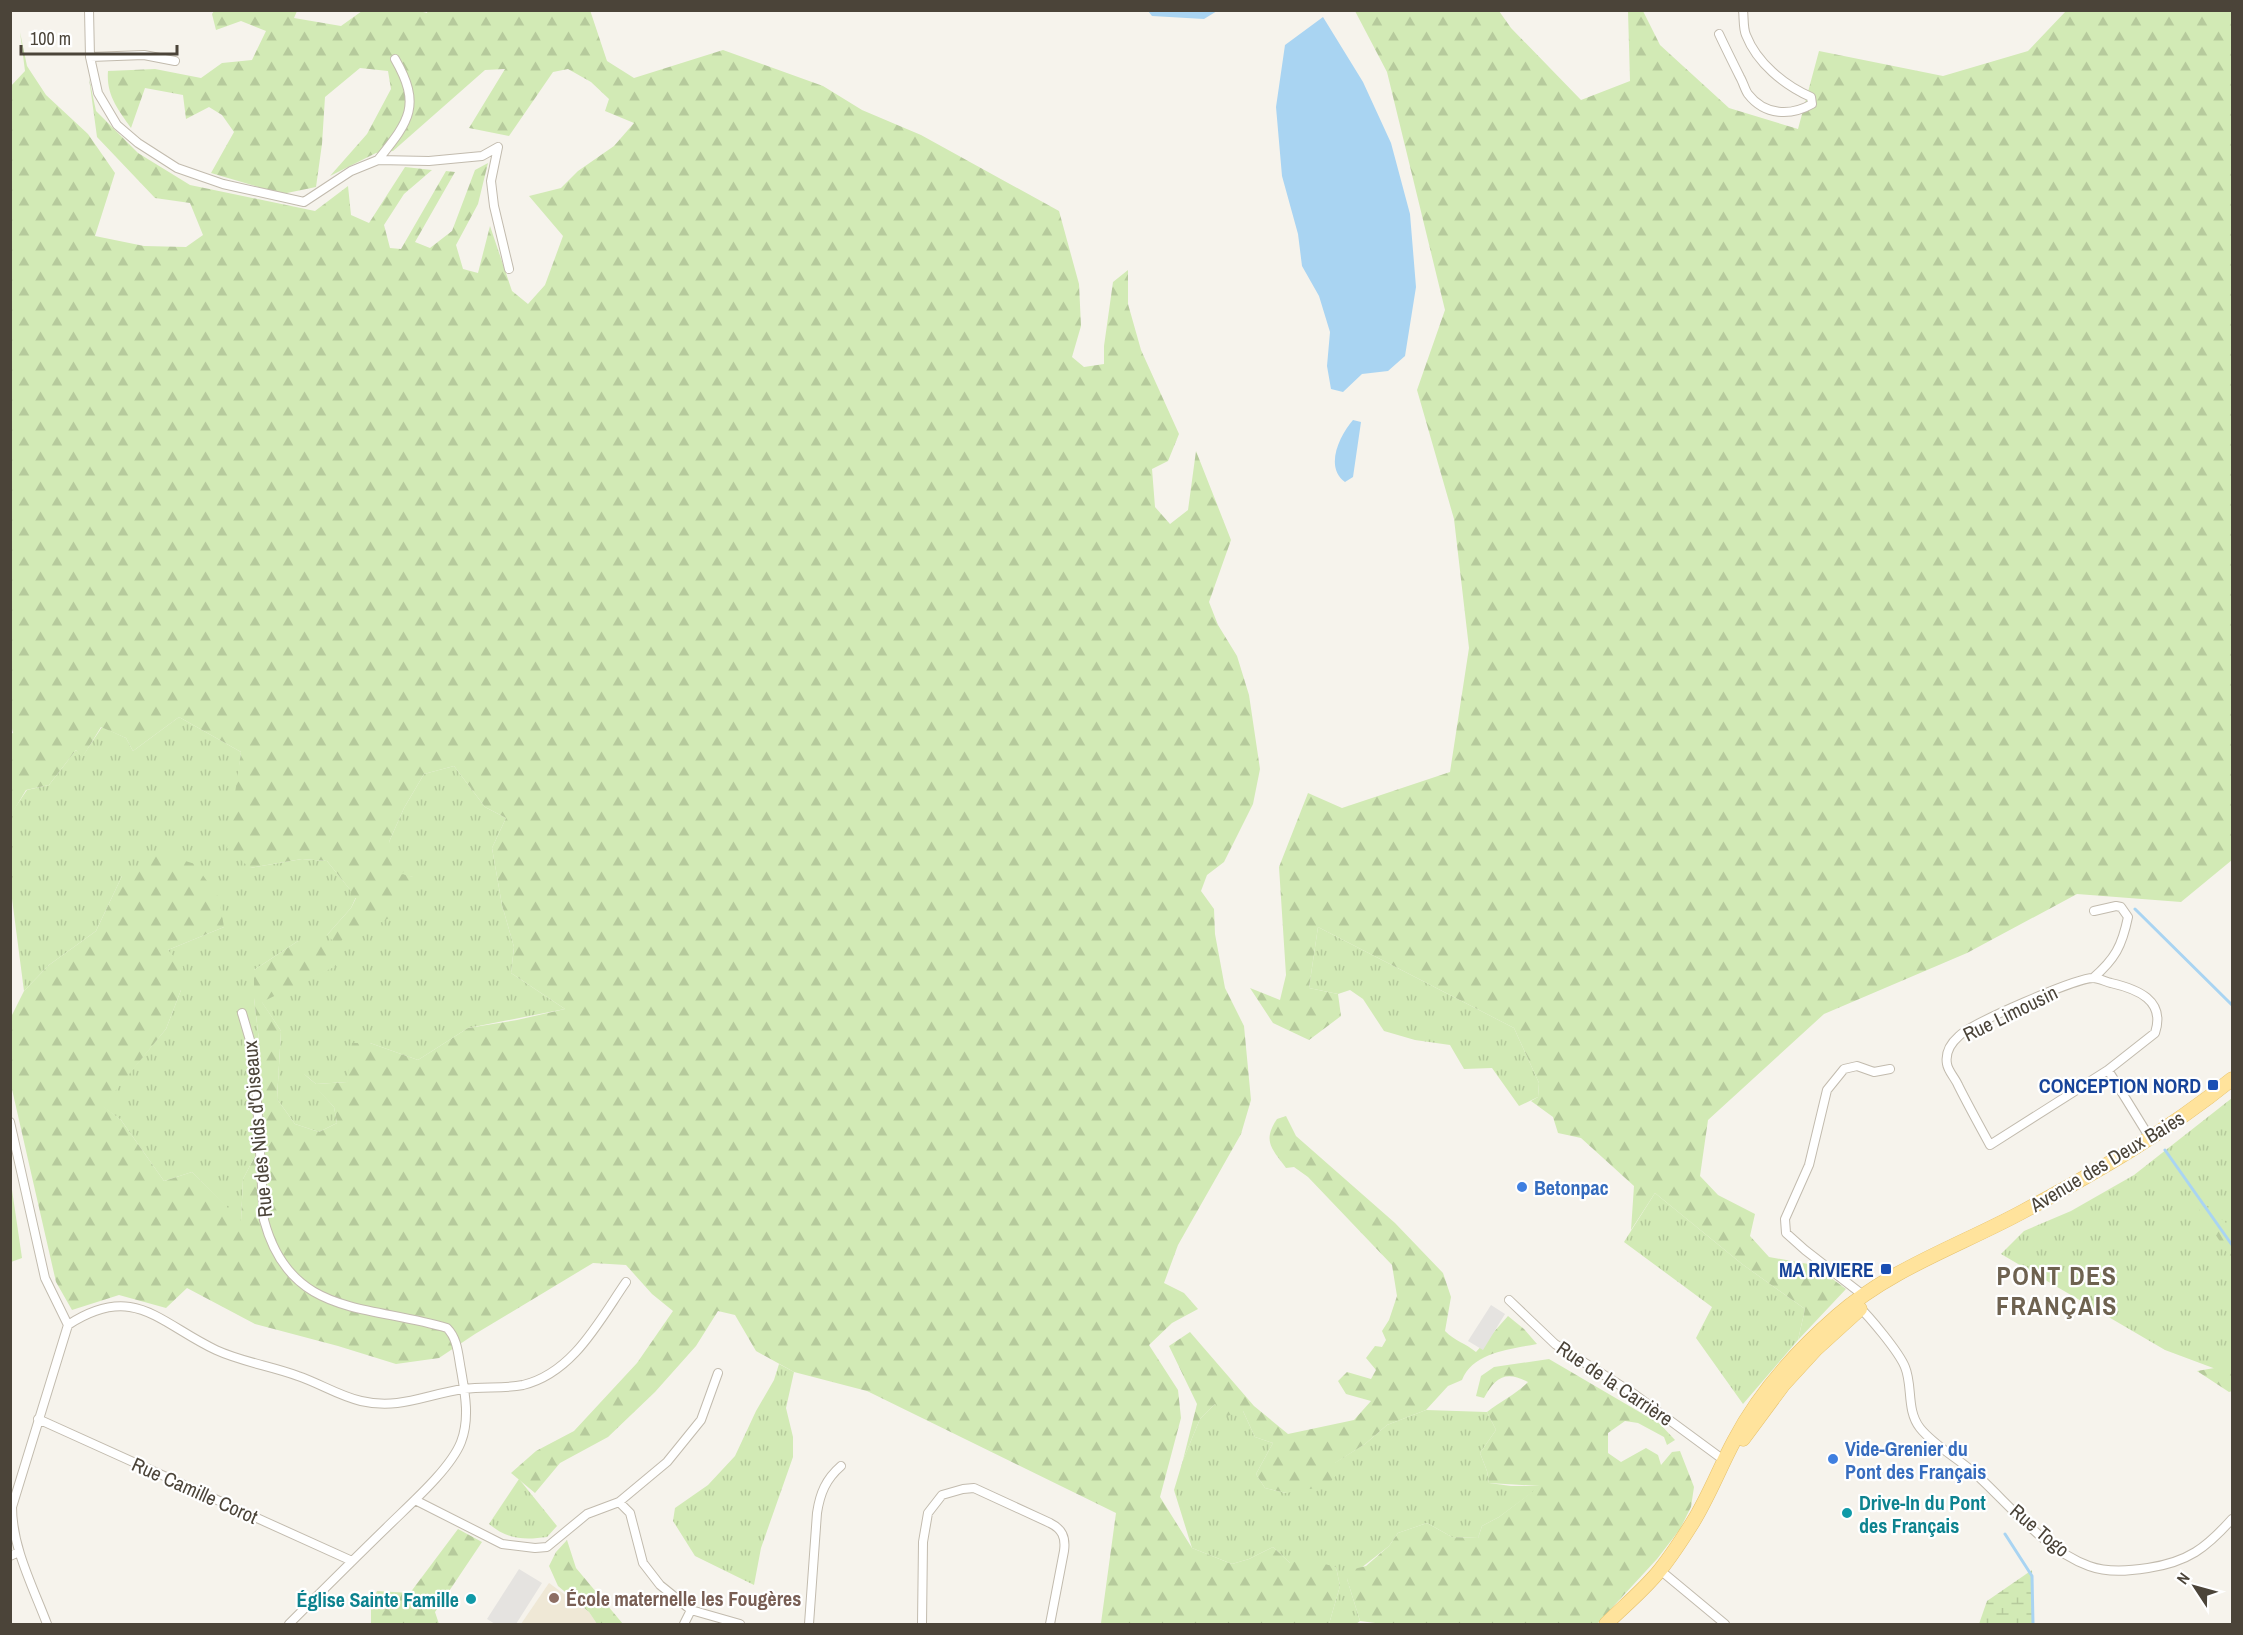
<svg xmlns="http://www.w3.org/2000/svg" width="2243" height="1635" font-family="'Archivo Narrow',sans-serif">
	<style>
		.education { fill: #efe8d6 }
		.grass { fill: url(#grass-tufts) }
		.forest { fill: url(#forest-firs) }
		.wetland { fill: url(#wetland-marsh) }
		.green { fill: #d2eab5 }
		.parking { fill: #e5e3e0 }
		.water { fill: #a9d4f2 }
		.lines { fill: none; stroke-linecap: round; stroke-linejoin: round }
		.stream { stroke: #a9d4f2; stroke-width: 3 }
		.minor-casing { stroke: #c2bbae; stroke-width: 10 }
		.primary-casing { stroke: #e6c16a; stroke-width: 15 }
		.minor { stroke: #fff; stroke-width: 8 }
		.primary { stroke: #ffe39c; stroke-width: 14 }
		.transit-dot { fill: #1a4fb4; stroke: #fff; stroke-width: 2 }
		.shop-dot { fill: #3f7fe0; stroke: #fff; stroke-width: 2 }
		.culture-dot { fill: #0f9aa8; stroke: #fff; stroke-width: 2 }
		.education-dot { fill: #8d6e63; stroke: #fff; stroke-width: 2 }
		.labels { text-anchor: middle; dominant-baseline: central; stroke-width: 4.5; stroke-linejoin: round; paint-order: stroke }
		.street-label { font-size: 20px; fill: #4b4439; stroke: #fff }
		.transit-label { font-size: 20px; font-weight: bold; fill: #164399; stroke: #fff; text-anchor: end }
		.shop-label { font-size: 20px; font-weight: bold; fill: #366cbe; stroke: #fff; text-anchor: start }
		.culture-label { font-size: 20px; font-weight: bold; fill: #0d838f; stroke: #fff; text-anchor: start }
		.education-label { font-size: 20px; font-weight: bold; fill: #785e54; stroke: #fff; text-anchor: start }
		.district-label { font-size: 26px; font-weight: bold; letter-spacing: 1.5px; fill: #6e6250; stroke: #fff }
	</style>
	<defs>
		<pattern id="grass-tufts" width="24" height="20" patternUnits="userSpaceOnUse" patternTransform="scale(1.5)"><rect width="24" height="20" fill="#d2eab5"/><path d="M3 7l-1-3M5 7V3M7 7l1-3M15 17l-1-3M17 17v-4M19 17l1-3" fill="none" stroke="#b6ca9c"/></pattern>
		<pattern id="forest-firs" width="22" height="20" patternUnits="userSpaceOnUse" patternTransform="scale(1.5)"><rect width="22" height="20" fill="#d2eab5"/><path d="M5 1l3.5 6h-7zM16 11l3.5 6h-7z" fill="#b6ca9c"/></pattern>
		<pattern id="wetland-marsh" width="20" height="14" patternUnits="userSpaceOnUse" patternTransform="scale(1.5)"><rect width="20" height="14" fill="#d2eab5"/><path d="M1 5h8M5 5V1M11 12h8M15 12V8" fill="none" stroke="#b6ca9c"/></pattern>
	</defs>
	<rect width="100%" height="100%" fill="#f6f3ec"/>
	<path class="education" d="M549,1583L589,1612L597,1624H521Z"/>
	<path class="grass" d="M179,717L241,752L237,786L250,868L302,859L327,861L356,897L351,908L327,935L355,927L413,877L401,875L389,842L404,808L424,774L454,766L485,807L506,818L492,848L502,905L514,947L511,973L565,1009L468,1028L418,1060L370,1043L347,1082L316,1084L304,1074L334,1107L337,1123L319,1132L295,1124L277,1099L281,1031L261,1001L335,966L298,941L254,970V998L260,1049L265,1137L243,1179L241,1222L192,1172L164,1181L121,1120L102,1106L166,1029L181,990L168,950L224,927L122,876L96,931L49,965L24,991L11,891L10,815L27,790L49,785L76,750L82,757L102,727L126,738L133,751Z
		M1318,927L1514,1028L1539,1083L1538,1097L1519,1106L1492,1068L1464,1069L1450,1045L1415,1040L1384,1031L1363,999L1350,990L1338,994L1309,988Z
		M2232,1098V1375L2165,1350L2001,1254L2024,1231L2071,1211L2134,1175Z
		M1655,1193L1742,1264L1805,1309L1798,1340L1743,1404L1696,1338L1712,1307L1624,1242Z
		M779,1364L794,1372L786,1408L793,1437V1457L761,1548L754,1585L695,1556L673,1521L675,1508L708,1485L735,1456L756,1411L774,1380Z
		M1215,1404L1243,1411L1255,1437L1273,1443L1256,1474L1265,1488L1286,1493L1365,1444L1387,1425L1426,1410L1487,1412L1496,1430L1480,1453L1487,1471L1489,1483L1511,1486H1541L1499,1517L1482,1526L1478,1538L1452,1537L1427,1523L1398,1533L1389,1546L1347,1579L1360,1621L1356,1624H1329L1340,1586L1336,1567L1290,1563L1273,1547L1249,1559L1232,1564L1192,1548L1174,1490L1183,1460L1200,1419Z
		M519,1479L557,1526L547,1537C525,1540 508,1540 489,1524Z"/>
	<path class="forest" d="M415,10L427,13L428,10H590L607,61L634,78L723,50L823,86L862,110L921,135L1059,211L1079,284L1081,326L1072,357L1084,367L1104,364V346L1113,282L1128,270V304L1141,350L1179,434L1168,461L1152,469L1155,507L1170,524L1188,510L1196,451L1231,540L1209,602L1218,625L1237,656L1249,695L1260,769L1253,804L1224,862L1207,875L1201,891L1214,909L1215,934L1225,988L1244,1026L1251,1100L1241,1134L1178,1245L1164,1283L1184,1293L1198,1309L1172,1323L1149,1345L1178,1390L1181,1418L1160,1497L1192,1548L1232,1564L1249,1559L1273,1547L1290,1563L1306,1559L1336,1567L1340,1586L1329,1624H1111L1101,1623L1116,1513L867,1391L794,1372L756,1351L735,1315L718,1311L696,1346L655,1392L608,1437L560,1463L535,1493L511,1473L536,1451L574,1431L637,1363L673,1311L652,1294L626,1265L593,1263L475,1334L439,1358L396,1364L338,1346L255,1324L187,1288L166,1308L119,1295L72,1310L56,1282L11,1085L10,1019L24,991L49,965L96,931L122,876L160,853L195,864L219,898L224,927L168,950L183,967L181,990L166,1029L103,1106L121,1120L164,1181L192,1172L241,1221L243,1179L265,1137L260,1049L254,998V970L298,941L325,946L336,966L262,1002L281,1031L277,1099L295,1124L319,1132L337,1123L334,1107L299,1070L316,1084L347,1082L352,1043H370L418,1060L468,1028L517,1020L565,1009L511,973L514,947L502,905L492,848L506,818L485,807L454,766L424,774L404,808L389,842L415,864L401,874L414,877L396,914L364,932L355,928L337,945L327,935L351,908L356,898L350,899L351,891L327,861L302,859L250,868L227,848L241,752L179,717L133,751L126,738L101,727L82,758L76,750L49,785L26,790L11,815L10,734L13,733L10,719V87L25,71L20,32L27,66L46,95L88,134L115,173L95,236L144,246L186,247L203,235L190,203L155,198L97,137L89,78L96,111L138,153L190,185L315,211L348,186L351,215L369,223L405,167L432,170L404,194L384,225L390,248L401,249L446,171L455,172L415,242L430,248L452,231L475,170L488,163L478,204L456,245L463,269L478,273L490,226L512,291L528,304L545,285L563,236L529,196L561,188L578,171L614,146L634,123L605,111L609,99L591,82L568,69L553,72L509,136L469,128L505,69L485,70L393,151L376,153L330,176L367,134L391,89L388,71L360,68L325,97L322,144L316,187L282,194L211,173L234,132L222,115L209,107L186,119L183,95L145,88L131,128C118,109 106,95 108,71L155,69L201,78L222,63L252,60L266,31L241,21L216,30L212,14L214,11H297L294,18L341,26L362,11Z
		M1355,11H1499L1511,28L1581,100L1630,81L1628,11H1643L1660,45L1729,108L1798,129L1819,51L1943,76L2028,51L2066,11H2232V860L2181,902L2077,894L1967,953L1824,1014L1708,1120L1700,1176L1718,1195L1755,1214L1750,1236L1769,1257L1814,1265L1846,1289L1798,1340L1805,1309L1742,1264L1655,1193L1631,1230L1634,1186L1581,1138L1558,1133L1553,1117L1531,1101L1538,1097L1539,1083L1514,1028L1318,927L1309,988L1338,994L1341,1016L1309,1040L1273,1023L1250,988L1280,1000L1286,975L1279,867L1308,793L1342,808L1450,772L1469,648L1454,519L1417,390L1445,310L1387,72Z
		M1286,1116L1296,1136L1395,1223L1443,1273L1451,1297L1445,1331C1455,1341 1465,1343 1476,1352L1508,1316L1524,1329L1537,1344C1511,1349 1473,1352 1462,1380L1448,1386L1426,1410L1387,1425L1365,1444L1335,1463L1339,1472L1327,1486L1286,1493L1265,1488L1256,1474L1273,1443L1255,1437L1243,1411L1227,1416L1215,1404L1200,1419L1183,1460L1197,1404L1169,1346L1190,1332L1254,1406L1288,1434L1354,1420L1371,1401L1346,1394L1338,1381L1347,1372L1371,1379L1376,1370L1366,1358L1375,1346L1382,1347L1386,1340L1382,1331L1389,1320L1397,1296L1392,1265L1308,1177L1294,1167L1286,1168C1272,1149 1262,1141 1277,1119Z
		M2201,1202L2232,1228V1260L2195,1203Z
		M1549,1359L1660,1424L1675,1440L1667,1445L1664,1437L1638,1423L1625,1421L1608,1433V1453L1621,1462L1646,1448L1658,1455L1661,1465L1672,1452L1680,1451L1694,1487L1691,1507L1680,1529L1657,1559L1597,1624H1383L1360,1621L1347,1579L1350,1570L1366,1566L1389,1546L1398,1533L1427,1523L1452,1537L1478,1538L1482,1526L1499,1517L1540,1486L1489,1483L1487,1471L1480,1453L1496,1430L1487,1412C1501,1401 1516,1394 1528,1382C1506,1370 1495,1377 1484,1398L1476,1396L1481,1376L1494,1367Z
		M2232,1365V1391L2229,1392L2197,1371Z
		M458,1529L482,1542L435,1612L439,1624H371V1605L377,1591L410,1593Z
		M567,1540L576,1568L623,1624H597L589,1612L558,1586L549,1566L556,1552Z"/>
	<path class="wetland" d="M2032,1570L2033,1624H1979L1987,1601Z"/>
	<path class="green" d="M11,1183L22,1258L11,1262H10Z"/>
	<path class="parking" d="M1491,1305L1505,1314L1483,1350L1468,1341Z
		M519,1569L542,1583L516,1624H495L487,1619Z"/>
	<path class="water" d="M1148,11H1217L1204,19L1152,16Z
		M1323,17L1363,82L1391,143L1410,214L1416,287L1405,356L1388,371L1362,374L1343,392L1331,389L1327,366L1330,332L1319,296L1302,266L1298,234L1282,176L1276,107L1285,45Z
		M1353,420L1361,422L1353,477L1345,482C1324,467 1340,435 1353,420Z"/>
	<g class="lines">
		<path class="stream" d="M2135,909L2232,1005
			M2165,1150L2232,1245
			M2005,1534L2032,1576L2033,1624"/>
		<defs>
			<path id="minor" d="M89,10L90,57L98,93L117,125L138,143L177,168L223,184L304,202L351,171L378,160L429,161L482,156L498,147L491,181L494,206L509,269
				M1719,34C1726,49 1733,63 1740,77C1743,82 1745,90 1748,94C1765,116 1791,116 1812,104L1811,97C1784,85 1757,63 1746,35C1743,28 1744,18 1743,10
				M90,57L144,55L175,61
				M378,160C409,121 422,106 395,59
				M2093,978C2115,959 2122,946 2128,917L2121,907L2116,906L2094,911
				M242,1013L252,1047L256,1084L264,1220C290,1318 368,1304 447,1328C458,1339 458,1355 461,1370C465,1393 470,1419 461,1442C450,1470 408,1506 386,1528C353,1560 321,1592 289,1624
				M2108,1070L1990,1145C1979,1125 1968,1105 1958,1085C1955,1078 1948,1071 1947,1064C1945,1053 1951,1043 1959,1036C1972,1023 2076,978 2093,978C2099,978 2106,982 2111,983C2137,989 2166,1000 2155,1033L2108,1070L2150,1138
				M10,1122L45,1278L68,1325L12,1507C12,1547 33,1587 47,1624
				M1863,1295L1805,1250L1786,1233L1785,1219L1809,1165L1827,1090L1844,1069L1857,1066L1874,1072L1890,1069
				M1509,1300L1555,1344L1634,1394L1725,1461
				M1857,1305C1869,1316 1899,1352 1905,1367C1913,1386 1906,1410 1920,1428C1936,1448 1962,1460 1980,1478C2013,1509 2046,1550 2089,1566C2108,1573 2129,1571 2148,1568C2188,1562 2206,1548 2232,1519
				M68,1325C134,1282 159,1323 216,1350C242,1362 271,1366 298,1376C319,1383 339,1396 361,1401C400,1410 427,1394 464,1389C483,1386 503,1389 523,1385C573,1373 599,1321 626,1282
				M38,1419L352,1561
				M415,1500L502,1544L535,1548L547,1547L587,1514L619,1502L667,1462L701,1420L718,1373
				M619,1502L630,1513L643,1563L660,1585L691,1610L740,1624
				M10,1556L19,1552
				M1660,1570L1725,1624
				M684,1624L691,1610
				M809,1624L817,1513C820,1493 826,1479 841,1466
				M922,1624L923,1542L928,1513L942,1495L963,1489L974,1488L1050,1523C1062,1529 1066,1537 1064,1551L1050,1624"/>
			<path id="primary" d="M1743,1439L1783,1385L1816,1349L1860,1309
				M1606,1624C1623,1607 1644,1590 1660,1570C1672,1555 1683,1538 1693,1522C1709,1496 1720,1467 1734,1441C1759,1393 1797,1351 1837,1316C1890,1269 1961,1245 2022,1212C2095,1173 2168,1131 2232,1079"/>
		</defs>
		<use href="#minor" class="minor-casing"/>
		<use href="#primary" class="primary-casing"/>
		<use href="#minor" class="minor"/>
		<use href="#primary" class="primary"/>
	</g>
	<g class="transit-dot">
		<rect x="2207" y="1079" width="12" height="12" rx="3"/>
		<rect x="1880" y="1263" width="12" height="12" rx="3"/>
	</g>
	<g class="shop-dot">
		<circle cx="1522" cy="1187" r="6"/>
		<circle cx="1833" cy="1459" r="6"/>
	</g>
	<g class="culture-dot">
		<circle cx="1847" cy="1513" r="6"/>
		<circle cx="471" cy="1599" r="6"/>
	</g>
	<circle class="education-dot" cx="554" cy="1598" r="6"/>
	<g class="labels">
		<g class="street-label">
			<text transform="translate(2010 1013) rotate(-26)">Rue Limousin</text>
			<text transform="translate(257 1129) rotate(-95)">Rue des Nids d'Oiseaux</text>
			<text transform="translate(2107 1161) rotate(-31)">Avenue des Deux Baies</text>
			<text transform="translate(1615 1383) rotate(34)">Rue de la Carrière</text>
			<text transform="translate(195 1490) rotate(24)">Rue Camille Corot</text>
			<text transform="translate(2040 1530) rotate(40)">Rue Togo</text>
		</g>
		<g class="transit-label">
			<text x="2201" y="1085">CONCEPTION NORD</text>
			<text x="1874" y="1269">MA RIVIERE</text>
		</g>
		<g class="shop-label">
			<text x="1534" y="1187">Betonpac</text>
			<text x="1845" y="1448">Vide-Grenier du<tspan x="1845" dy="23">Pont des Français</tspan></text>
		</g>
		<g class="culture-label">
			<text x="1859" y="1502">Drive-In du Pont<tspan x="1859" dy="23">des Français</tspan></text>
			<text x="459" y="1599" text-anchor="end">Église Sainte Famille</text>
		</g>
		<g class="education-label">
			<text x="566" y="1598">École maternelle les Fougères</text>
		</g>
		<g class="district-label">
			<text x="2057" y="1275">PONT DES<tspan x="2057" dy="30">FRANÇAIS</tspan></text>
		</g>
	</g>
	<rect width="2243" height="1635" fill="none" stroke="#4b4439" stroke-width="24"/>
	<g transform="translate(2195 1587) rotate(306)" stroke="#ffffff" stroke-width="4.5" paint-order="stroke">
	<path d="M0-4.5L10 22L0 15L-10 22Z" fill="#4b4439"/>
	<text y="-9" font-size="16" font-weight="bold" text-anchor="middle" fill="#4b4439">N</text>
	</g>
	<path d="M21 45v9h156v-9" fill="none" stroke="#4b4439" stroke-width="3"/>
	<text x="30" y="45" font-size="18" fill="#4b4439" stroke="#ffffff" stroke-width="4.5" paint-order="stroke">100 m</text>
</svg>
